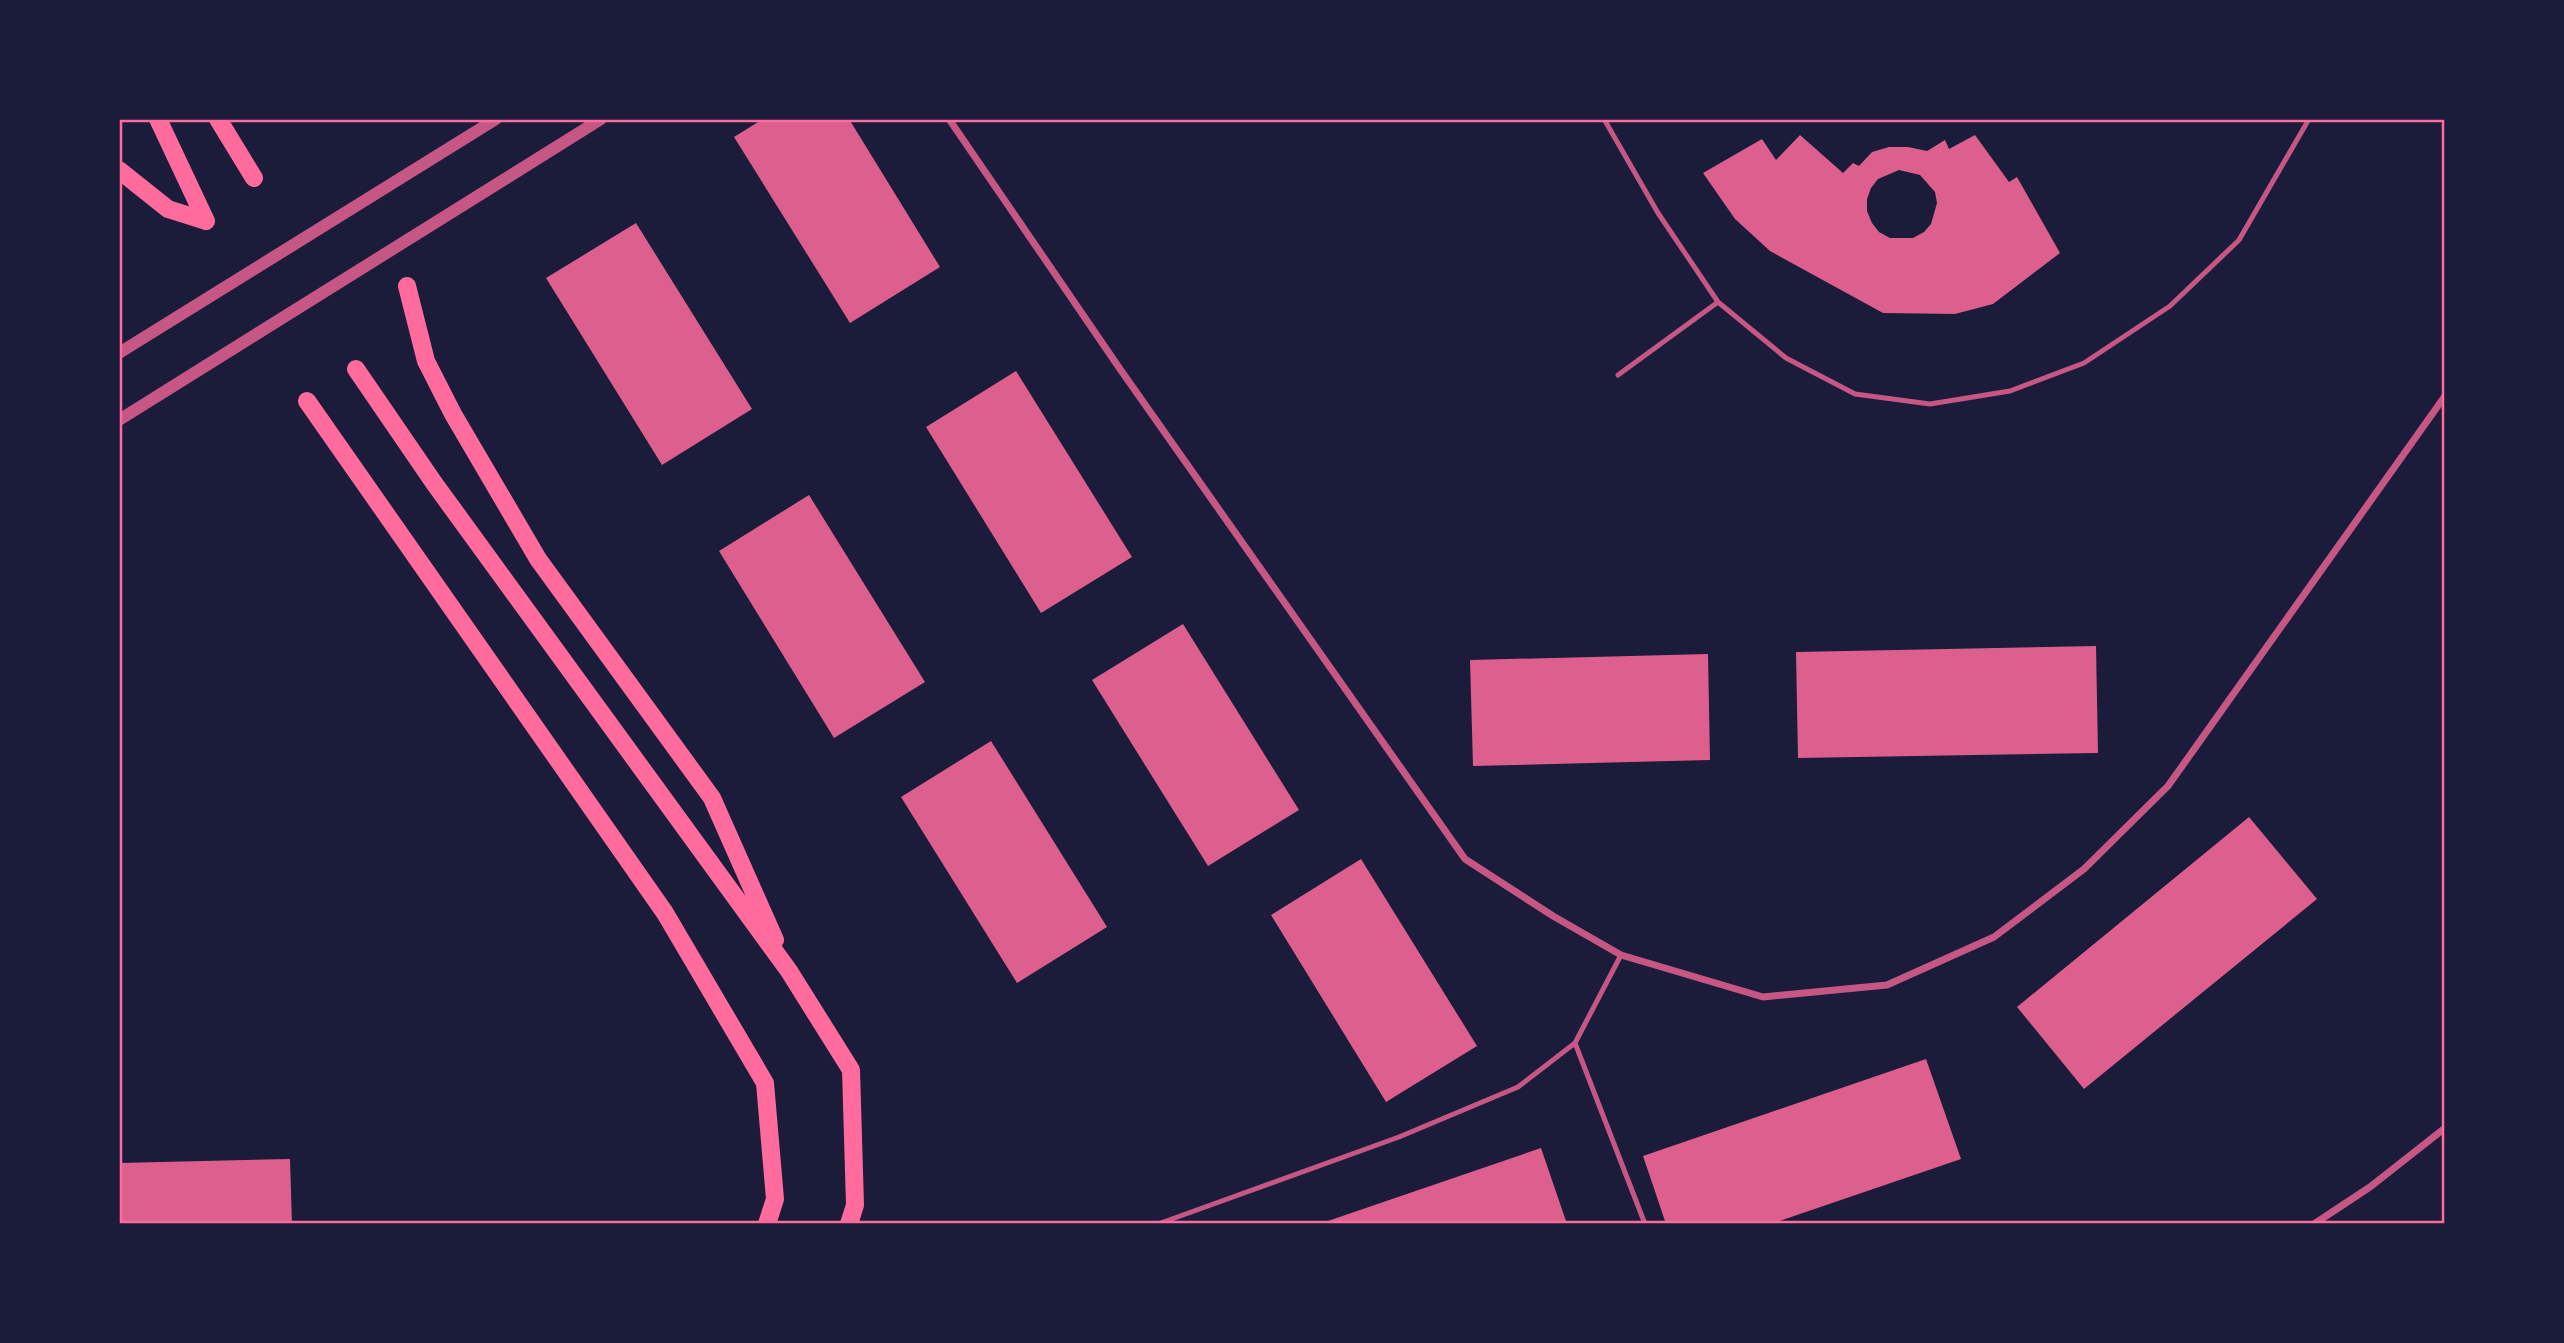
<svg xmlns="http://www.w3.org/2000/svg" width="2564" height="1343" font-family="Lora,serif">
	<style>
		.building { fill: #dd5f8e; fill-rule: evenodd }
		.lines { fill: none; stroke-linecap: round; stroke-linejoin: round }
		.service { stroke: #c65784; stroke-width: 5 }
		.minor { stroke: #c65784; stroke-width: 7 }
		.tertiary { stroke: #c65784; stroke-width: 12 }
		.primary { stroke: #ff6b9d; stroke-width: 18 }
		.neatline { fill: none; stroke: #ff6b9d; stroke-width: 2.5 }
	</style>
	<rect width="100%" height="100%" fill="#1b1b3a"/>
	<path class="building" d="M763,119H849L940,267L850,323L734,137Z
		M1800,135L1843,173L1853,163L1859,166L1872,152L1889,147H1908L1927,151L1945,140L1949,149L1975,135L2009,182L2017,177L2060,253L1993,304L1955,314L1883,313L1770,251L1735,219L1703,173L1762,139L1776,160ZM1899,170L1920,175L1935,192L1937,203L1931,224L1924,232L1913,238H1890L1879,232L1872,223L1867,211V199L1871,188L1878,179Z
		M636,223L752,409L662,465L546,278Z
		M1016,371L1132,557L1041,613L926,427Z
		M809,495L925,682L834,738L719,551Z
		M1183,624L1299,810L1208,866L1092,680Z
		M2096,646L2098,753L1798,758L1796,652Z
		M1708,654L1710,760L1473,766L1470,660Z
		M991,741L1107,927L1017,983L901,797Z
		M2249,817L2317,899L2084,1089L2017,1007Z
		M1361,859L1477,1046L1386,1102L1271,915Z
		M1926,1059L1961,1159L1771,1224H1666L1643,1156Z
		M1541,1148L1567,1224H1319Z
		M290,1159L292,1224H119V1163Z"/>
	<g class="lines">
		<path class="service" d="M1604,119L1658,213L1718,302L1786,358L1855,394L1930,404L2010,391L2084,363L2170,306L2239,240L2309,119
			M1618,375L1718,302
			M1575,1043L1645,1224
			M1158,1224L1399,1137L1518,1087L1575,1043L1621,955"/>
		<path class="minor" d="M949,119L1120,369L1465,859L1553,916L1621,955L1763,997L1887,985L1994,937L2084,869L2168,786L2445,396
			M2314,1224L2370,1187L2445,1128"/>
		<path class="tertiary" d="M119,353L496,119
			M119,420L601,119"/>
		<path class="primary" d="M158,119L206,221
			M218,119L254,178
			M119,170L168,209L206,221
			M407,286L426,361L453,414L538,559L712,798L775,940
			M356,369L434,483L789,971L851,1070L855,1205L849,1224
			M307,401L665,913L765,1083L775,1199L767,1224"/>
	</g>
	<rect width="2564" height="1343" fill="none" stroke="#1b1b3a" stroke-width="242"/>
	<rect x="121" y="121" width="2322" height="1101" class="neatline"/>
</svg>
